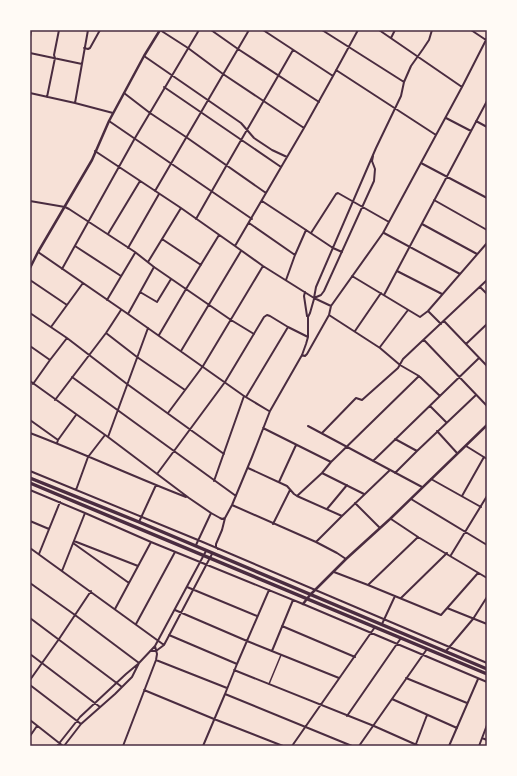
<svg xmlns="http://www.w3.org/2000/svg" width="517" height="776" font-family="'Noto Sans',sans-serif">
	<style>
		.lines { fill: none; stroke-linecap: round; stroke-linejoin: round }
		.pedestrian { stroke: #4a2c40; stroke-width: 1.5 }
		.minor { stroke: #4a2c40; stroke-width: 2 }
		.tertiary { stroke: #4a2c40; stroke-width: 2.5 }
		.trunk { stroke: #4a2c40; stroke-width: 3.5 }
		.neatline { fill: none; stroke: #4a2c40; stroke-width: 1.5 }
	</style>
	<rect width="100%" height="100%" fill="#f7e1d7"/>
	<g class="lines">
		<path class="pedestrian" d="M269,684L281,655"/>
		<path class="minor" d="M160,30L188,48L223,74L304,128
			M211,30L238,49L319,102
			M263,30L333,76L358,30
			M322,30L404,82
			M379,30L462,87
			M471,30L486,40
			M30,37L31,30
			M391,38L395,30
			M84,48L88,49L90,48L100,30
			M30,53L82,64
			M144,56L241,123L254,138L272,150L287,157
			M336,70L436,135
			M164,87L281,167
			M30,93L75,103L113,113
			M124,93L150,113L186,137L266,193
			M47,97L55,58L54,55L59,30
			M75,103L88,30
			M446,118L471,131
			M109,121L252,219
			M476,121L487,127
			M95,151L181,208L235,246L263,266L314,298L331,306
			M373,156L372,161L375,169L374,181L324,291L321,295L314,298L316,287L376,148L401,96L404,82L411,66L423,49L429,40L432,30
			M421,163L487,198
			M155,191L249,30
			M434,200L487,230
			M30,201L65,207L69,209L135,252L154,267L231,320L254,334
			M262,201L306,230L333,248L342,252
			M196,219C228,162 261,106 293,50
			M249,223L295,255
			M422,224L477,254
			M311,233L336,194L338,193L389,222
			M384,233L460,274
			M108,234L140,181
			M162,239L201,265
			M75,246L121,276
			M235,246L304,128L333,76
			M128,248L159,194
			M38,252L128,314L244,396L269,411
			M148,262L181,208
			M62,269L135,138L199,30
			M397,271L442,294
			M352,276L420,317L428,311L487,243
			M30,280L67,305
			M286,280L295,255L306,230
			M480,287L487,294
			M140,292L157,302L171,279
			M305,292L304,296L307,316
			M384,295L487,101
			M107,300L135,253
			M428,311L441,324
			M30,313L67,338L127,384L224,454
			M128,314L154,267
			M329,315L380,348L400,365L419,376L440,396
			M444,321L487,366
			M51,327L83,283
			M355,331L381,293
			M106,333L137,357L185,390
			M159,335L186,289L219,235
			M424,340L487,406
			M466,344L487,324
			M30,346L50,360
			M380,347L408,310
			M181,351L241,251
			M302,355L305,356L307,354L329,315L331,306L383,233L462,87L487,38
			M72,377L236,496
			M30,381L108,437L189,498L211,513
			M33,384L50,360L67,338
			M246,397L288,327
			M55,400L106,333L121,310
			M430,406L446,422
			M168,413L203,366L263,266
			M30,420L58,440L57,443
			M308,426L422,487
			M263,428L331,462
			M437,431L457,453
			M30,433C83,453 134,477 186,497
			M322,433L356,398L362,400L398,368L403,359L487,280
			M108,437L148,328
			M395,439L417,451
			M58,440L76,415
			M466,446L487,459
			M373,461L479,358
			M248,468L287,486L294,494L297,496L342,516
			M30,471L198,540L487,663
			M322,473L364,494
			M395,473L417,451L476,395
			M157,474L225,382L264,317L267,315L270,316L288,327L308,337
			M431,479L481,507
			M214,481L244,396
			M279,482L296,445
			M30,490L85,513L151,542L303,604L487,682
			M76,490L88,457L105,435
			M297,496L322,473L331,462L419,376
			M462,496L484,457
			M411,499L487,545
			M355,503L380,528
			M232,505L316,542L337,553L346,559
			M327,509L347,485
			M391,519L418,537L487,578
			M30,521L49,529
			M139,522L156,485
			M273,524L290,490
			M74,541L138,566
			M316,542L342,516L390,470
			M73,543L129,583
			M196,545L211,513L220,518L222,519L225,518L232,505L252,457L270,411L302,355L306,344L308,337V317L310,313L314,299
			M30,548L164,645
			M218,549L216,547V544L222,530L225,518
			M39,554L60,502
			M451,555L487,496
			M62,571L85,513
			M334,572L368,585L441,615L478,573
			M30,583L75,615L139,663
			M369,584L418,537
			M187,587L257,616
			M401,598L447,553
			M447,608L487,624
			M115,609L151,542
			M175,610L247,641L339,678
			M30,618L122,687
			M136,624L175,552
			M382,624L395,596
			M282,626L355,657
			M169,635L237,664L225,694L352,746
			M150,651H156L164,645L212,554
			M272,651L293,600
			M446,651L473,619L487,597
			M30,654L100,707
			M156,660L227,688
			M237,664L269,590
			M234,670L374,726L419,746
			M406,678L467,703
			M30,680L59,639L91,591
			M30,685L81,724
			M144,690L214,719L283,746
			M392,699L457,728
			M347,716L401,638
			M30,720L63,746
			M30,736L37,726
			M482,738L487,740
			M416,744L427,715
			M57,746L80,717L126,674L138,664
			M64,746L81,724L115,694L132,677L139,663L155,646L206,551
			M123,746L156,660L157,654L155,646
			M203,746L225,694
			M292,746L375,627
			M359,746L427,649
			M449,746L478,679
			M479,746L487,725"/>
		<path class="tertiary" d="M30,268L38,252L92,160L109,121L144,56L160,30
			M303,604L310,595L346,559L390,519L487,425"/>
		<path class="trunk" d="M30,478L139,522L487,669
			M30,483L487,674"/>
	</g>
	<rect width="517" height="776" fill="none" stroke="#fffaf5" stroke-width="62"/>
	<rect x="31" y="31" width="455" height="714" class="neatline"/>
</svg>
